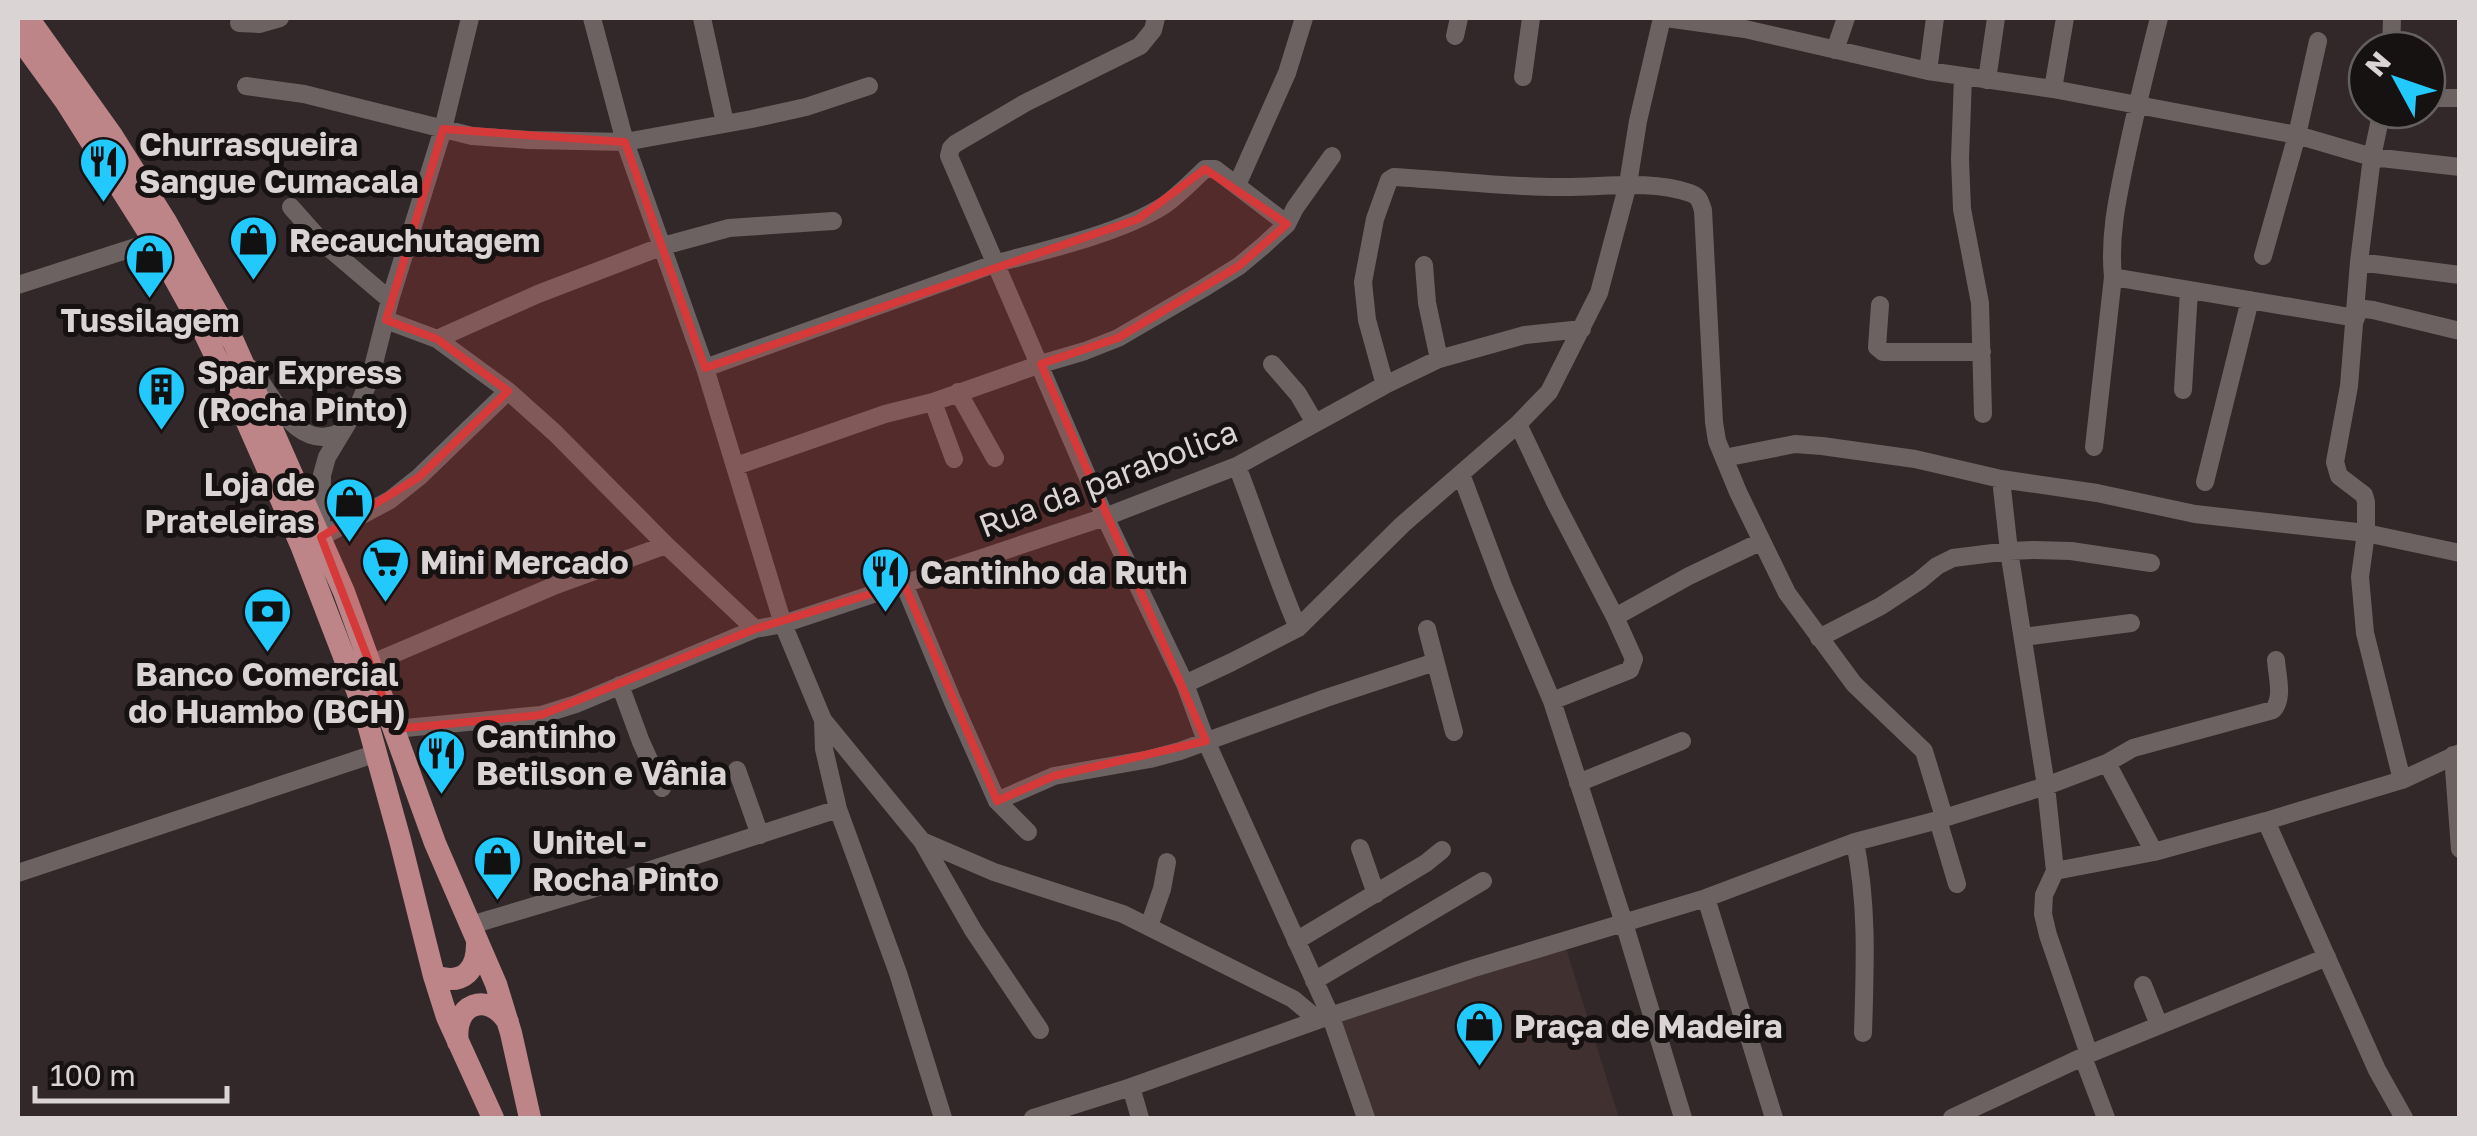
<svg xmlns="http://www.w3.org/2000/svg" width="2477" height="1136" font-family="'Golos Text',sans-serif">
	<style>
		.built { fill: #403030 }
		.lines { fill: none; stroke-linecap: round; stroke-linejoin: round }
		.minor { stroke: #6d6262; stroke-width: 18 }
		.major { stroke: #bd8588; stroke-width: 22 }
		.marked { fill: #d63939; fill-opacity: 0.2; stroke: #d63939; stroke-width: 8; stroke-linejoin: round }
		.labels { text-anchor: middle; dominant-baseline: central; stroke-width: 10; stroke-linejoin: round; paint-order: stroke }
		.poi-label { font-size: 32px; font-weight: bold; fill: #dad4d4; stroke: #171212; text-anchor: start }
		.street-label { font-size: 32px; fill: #dad4d4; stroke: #171212 }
	</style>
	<rect width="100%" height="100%" fill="#322829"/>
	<path class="built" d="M1566,948L1619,1118H1371L1338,1020Z"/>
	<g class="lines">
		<path class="minor" d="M470,18L443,129L390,300L370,379L359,404L327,457L322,475L321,537L390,500L419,477L508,391
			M592,18L625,142L705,368L783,624L823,720L824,749L838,809L898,973L943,1118
			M702,18L725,123
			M1156,18L1153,30L1140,46L1025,103L955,144L951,148L949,156L1105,517L1185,684L1206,741L1331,1017L1366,1118
			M1666,18L1745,29L1928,71L2053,89L2297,135L2372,157L2460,167
			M239,23L259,24L280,18
			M1455,36L1459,18
			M1835,50L1846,18
			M2391,50L2392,18
			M1928,71L1935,18
			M1523,77L1531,18
			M1963,77L1960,159L1962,209L1980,303L1983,414
			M1987,80L1996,18
			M246,86L304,94L472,136L529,140L625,142L752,119L806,107L869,86
			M2053,89L2065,18
			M2427,98H2460
			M2382,110L2372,157L2359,262L2349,386L2335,462L2339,476L2364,495L2366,502V533L2360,577L2365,633L2402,780
			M1237,185L1287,73L1304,18
			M291,207L322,242L390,300
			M2263,256L2297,135L2318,41
			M2359,262L2460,275
			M1424,265L1427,303L1439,359
			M2113,277L2356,318
			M18,285L154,241
			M1880,305L1877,347L1883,352H1982
			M2356,308L2373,310L2460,331
			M386,320L437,339L508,391L555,433L666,545L755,629
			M437,339L538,294L663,246L729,228L833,221
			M1272,364L1298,394L1315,423
			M705,368L997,263C1047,250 1120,233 1163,206C1178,196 1192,181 1205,169H1215L1287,224
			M252,369C275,400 299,455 343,431
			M1385,385L1367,320L1363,282L1375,219L1389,180L1394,177C1449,180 1504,187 1558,187C1602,188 1647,179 1690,193C1699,196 1700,201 1703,210L1714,422L1717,441L1738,492L1787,593L1854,684L1924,751L1944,817
			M2183,390L2189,290
			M958,392L995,458
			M933,402L954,459
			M1518,424L1555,502L1615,617L1689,576L1760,542
			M2094,447L2113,277C2109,238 2117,200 2125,162C2135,113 2147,65 2159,18
			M1724,458L1795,444L1822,446L1915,459L2001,479L2097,493L2195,514L2366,533L2460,553
			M736,466L885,414L933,402L1041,364L1085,351L1118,338L1202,289L1239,266L1263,246L1287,224L1295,208L1332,156
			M1237,466C1258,520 1275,575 1298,628
			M1461,474L1503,586L1552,701L1624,923L1683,1118
			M2001,479L2009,551L2046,786L2055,871L2044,895L2043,914L2048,935L2089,1054
			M2205,482L2250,300
			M904,584L953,702L997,801L1028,832
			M1427,629L1454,732
			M2023,637L2131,623
			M1819,638L1881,606L1919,581L1937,566L1953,558L2009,551L2034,550L2071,551L2151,563
			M370,664L556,585L666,545
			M1185,684L1232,662L1298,628L1402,525L1518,424L1549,392L1599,293L1628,184L1638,121L1662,18
			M620,685L641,742L662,788
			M1552,701L1630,670L1634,659L1615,617
			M823,720L922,841L973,930L1040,1030
			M395,729L541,715L576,704L755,629L783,624L1105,517L1237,466L1385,385L1439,359L1525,335L1582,329
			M2453,755L2460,849
			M2107,763L2154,852
			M737,770L760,835
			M1578,783L1682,741
			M997,801L1054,776L1150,759L1180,751L1326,698L1435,662
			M1938,820L1957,884
			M2266,821L2377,1070L2404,1118
			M922,841L994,872L1123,914L1293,999L1318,1020
			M1855,842C1868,906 1865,967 1863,1033
			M1360,848L1376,894
			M2055,871L2154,852L2266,821L2402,780L2460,753
			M18,873L377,753
			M1706,898L1774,1118
			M471,925L592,889L838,809
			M1149,926L1162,889L1167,862
			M1296,941L1426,863L1442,850
			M1314,981L1483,881
			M2143,985L2159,1025
			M2083,1057L2106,1118
			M1131,1087L1140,1118
			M1033,1118L1131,1087L1318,1020L1471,969L1706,898L1855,842L1938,820L2046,786L2107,763L2133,748L2273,710C2284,698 2277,676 2276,660
			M1952,1118L2089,1054L2327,957"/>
		<path class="major" d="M28,18L113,137L165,220L234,343L344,592L435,843L496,984L511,1033L530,1118
			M18,36L66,102L154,241L203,330L247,422L301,545L363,706L400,840L434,976L447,1017L493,1118
			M434,976C464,986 478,970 477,940
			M458,1042C452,1004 488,990 508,1022"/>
	</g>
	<path class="marked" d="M443,129L625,142L705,368L1138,219L1205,169L1287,224L1239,266L1118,338L1041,364L1206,741L1054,776L997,801L904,584L755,629L541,715L395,729L321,537L419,477L508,391L437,339L386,320Z"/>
	<defs>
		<symbol id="restaurant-pin" viewBox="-11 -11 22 30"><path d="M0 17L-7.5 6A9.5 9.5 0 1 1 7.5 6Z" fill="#22c9fd" stroke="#171212"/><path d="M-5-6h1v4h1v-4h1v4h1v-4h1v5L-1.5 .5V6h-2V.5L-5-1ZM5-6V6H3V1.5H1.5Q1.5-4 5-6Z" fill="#111"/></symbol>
		<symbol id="shop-pin" viewBox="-11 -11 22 30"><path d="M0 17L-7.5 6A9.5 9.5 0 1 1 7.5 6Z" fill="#22c9fd" stroke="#171212"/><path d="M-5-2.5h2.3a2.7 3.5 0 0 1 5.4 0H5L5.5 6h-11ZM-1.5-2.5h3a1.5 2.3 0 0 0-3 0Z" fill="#111"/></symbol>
		<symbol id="building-pin" viewBox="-11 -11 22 30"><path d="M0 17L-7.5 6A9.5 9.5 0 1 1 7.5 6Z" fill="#22c9fd" stroke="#171212"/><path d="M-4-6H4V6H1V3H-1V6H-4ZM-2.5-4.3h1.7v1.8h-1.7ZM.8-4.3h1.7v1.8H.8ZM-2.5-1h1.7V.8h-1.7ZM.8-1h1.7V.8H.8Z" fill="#111"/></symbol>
		<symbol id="supermarket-pin" viewBox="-11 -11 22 30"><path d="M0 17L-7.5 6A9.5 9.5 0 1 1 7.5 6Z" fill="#22c9fd" stroke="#171212"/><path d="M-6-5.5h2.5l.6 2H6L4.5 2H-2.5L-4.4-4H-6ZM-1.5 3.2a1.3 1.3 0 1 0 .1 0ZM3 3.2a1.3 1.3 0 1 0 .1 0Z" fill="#111"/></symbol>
		<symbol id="bank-pin" viewBox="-11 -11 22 30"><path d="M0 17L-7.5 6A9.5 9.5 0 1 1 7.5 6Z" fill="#22c9fd" stroke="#171212"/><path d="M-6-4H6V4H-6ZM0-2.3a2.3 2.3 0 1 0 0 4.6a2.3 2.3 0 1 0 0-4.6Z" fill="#111"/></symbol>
	</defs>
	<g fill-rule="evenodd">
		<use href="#restaurant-pin" x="76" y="134" width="55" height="75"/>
		<use href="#shop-pin" x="226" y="212" width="55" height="75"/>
		<use href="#shop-pin" x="122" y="230" width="55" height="75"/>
		<use href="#building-pin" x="134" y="362" width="55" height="75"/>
		<use href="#shop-pin" x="322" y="474" width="55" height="75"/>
		<use href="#supermarket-pin" x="358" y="534" width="55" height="75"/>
		<use href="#restaurant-pin" x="858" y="544" width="55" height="75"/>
		<use href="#bank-pin" x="240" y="584" width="55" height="75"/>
		<use href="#restaurant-pin" x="414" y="726" width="55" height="75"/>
		<use href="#shop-pin" x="470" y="832" width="55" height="75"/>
		<use href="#shop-pin" x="1452" y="998" width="55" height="75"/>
	</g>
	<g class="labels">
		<g class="poi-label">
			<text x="139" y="144">Churrasqueira<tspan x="139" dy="37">Sangue Cumacala</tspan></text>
			<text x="289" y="240">Recauchutagem</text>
			<text x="150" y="320" text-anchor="middle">Tussilagem</text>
			<text x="197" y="372">Spar Express<tspan x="197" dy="37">(Rocha Pinto)</tspan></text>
			<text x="315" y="484" text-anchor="end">Loja de<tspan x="315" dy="37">Prateleiras</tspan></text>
			<text x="420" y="562">Mini Mercado</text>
			<text x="920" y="572">Cantinho da Ruth</text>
			<text x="267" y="674" text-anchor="middle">Banco Comercial<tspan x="267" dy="37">do Huambo (BCH)</tspan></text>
			<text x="476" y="736">Cantinho<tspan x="476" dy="37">Betilson e Vânia</tspan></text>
			<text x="532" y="842">Unitel -<tspan x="532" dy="37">Rocha Pinto</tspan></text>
			<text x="1514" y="1026">Praça de Madeira</text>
		</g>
		<g class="street-label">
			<text transform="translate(1108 478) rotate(-21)">Rua da parabolica</text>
		</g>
	</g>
	<rect width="2477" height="1136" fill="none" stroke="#dad4d4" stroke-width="40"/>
	<g transform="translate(2397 80) rotate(310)"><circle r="48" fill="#171212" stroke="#656060" stroke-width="2.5"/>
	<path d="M0-8L18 38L0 25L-18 38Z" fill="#22c9fd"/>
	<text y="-15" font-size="28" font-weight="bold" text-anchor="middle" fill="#dad4d4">N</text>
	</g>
	<path d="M35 1086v15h192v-15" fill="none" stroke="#dad4d4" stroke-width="5"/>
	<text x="50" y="1086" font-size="30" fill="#dad4d4" stroke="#171212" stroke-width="8" paint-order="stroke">100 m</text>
</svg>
